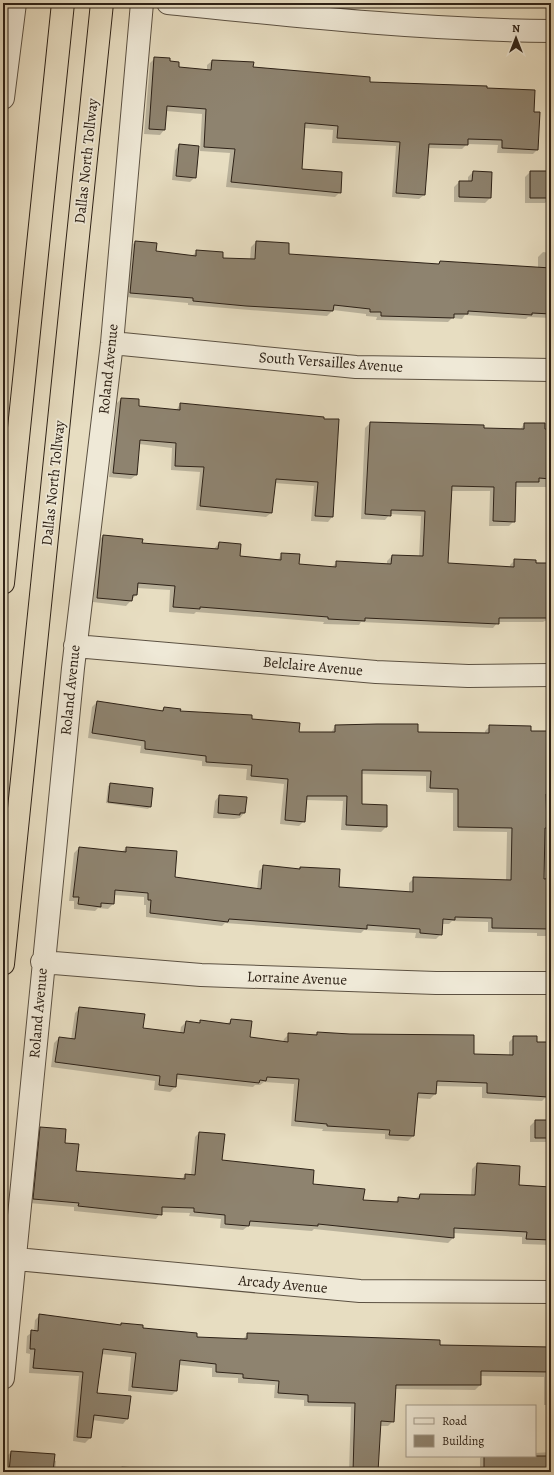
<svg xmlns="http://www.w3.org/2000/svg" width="554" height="1475" font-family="Alegreya,serif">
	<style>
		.shadow { fill: #0003 }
		.building { fill: #8e836f; stroke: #2e2217 }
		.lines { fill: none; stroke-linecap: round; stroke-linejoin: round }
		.minor-casing { stroke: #5c5142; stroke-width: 24 }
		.highway-casing { stroke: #2e2217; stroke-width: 24 }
		.minor { stroke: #efe9d7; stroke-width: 22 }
		.highway { stroke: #e7ddc1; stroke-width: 22 }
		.labels { text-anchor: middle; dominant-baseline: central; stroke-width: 3.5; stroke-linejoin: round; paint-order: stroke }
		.street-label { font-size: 15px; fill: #2e2217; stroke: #efe9d7 }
	</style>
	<rect width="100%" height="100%" fill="#e7ddc1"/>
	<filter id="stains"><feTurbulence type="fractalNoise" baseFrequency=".005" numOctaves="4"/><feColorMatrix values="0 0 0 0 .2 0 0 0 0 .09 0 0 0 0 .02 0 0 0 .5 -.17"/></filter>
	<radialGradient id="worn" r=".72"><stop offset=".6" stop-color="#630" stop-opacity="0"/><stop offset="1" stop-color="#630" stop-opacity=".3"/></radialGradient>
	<path class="shadow" d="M155,58L169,62L178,68L207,70V65L212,61L252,68L369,83L486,89L533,113L537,150L533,154L497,153L498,145L467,144L462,149L428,148L424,195L419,199L392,197L396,146L332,143L333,130L304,128L301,170L340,192L335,197L226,187L230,153L200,151L202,114L166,111L164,130L160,135L144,134L150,63Z
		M180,145L195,177L190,182L172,180L175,150Z
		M473,172L491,173L490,198L485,203L454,202V187L459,182H468V177Z
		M530,172H550V198L545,203H525V177Z
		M135,242L155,252L192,256L197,251L222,258L250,260L251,247L256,242L288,255L437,265L440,262L538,268V257L543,252L551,253V318L528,317L526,319L465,315L462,319L452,318L448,322L376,320L377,317L366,316V314L333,310L327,316L188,305V303L126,297L130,247Z
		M121,399L137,407L176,411L180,404L323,418L332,517L328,522L311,521L314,486L274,483L271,513L266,517L196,510L200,472L171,470L172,448L139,444L136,475L131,479L109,477L117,403Z
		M370,423L520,430L524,424L544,430H551V524L550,487H515L514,521L509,526H489L490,491H451L447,564L510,568V565L515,560L551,564V616L547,620L543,622H498L493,628L361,622L359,625L323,624L324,622L196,612L194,614L169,612L170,590L137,588L136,595L126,606L93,602L98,541L103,536L141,544L214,549L219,543L238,557L277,561L282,554L298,565L332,567L337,562L387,564V561L392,556L419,557L421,516L390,514L385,520L361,519L365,428Z
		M97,702L161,711L164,708L179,712L251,720L298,733H331L335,726L417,733L485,734V731L490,726L530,732H551V936H537V933L488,932V922L452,921L449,924H442L441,934L436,939L415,938L416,933L364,930L361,933L225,923L222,926L146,917V905H144V897L114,895L113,904L108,909L98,908L95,911L74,909V901H69L74,853L79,848L122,852L126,848L174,878L257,890L259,871L264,866L299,870L300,868L338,888L409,892V883L414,878L506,881L507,832L453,831V793L426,792V776L361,774V805L386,827L381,832L341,830L343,801L305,800L304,821L299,826L280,824L284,784L246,780L247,769L202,766V761L140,753L141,746L88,738L92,707Z
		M111,784L150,807L148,809L106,803L108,786Z
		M219,796L244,813L240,818L234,819L213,818L215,801Z
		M80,1008L142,1029L180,1033L181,1027L186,1022L197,1024L201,1021L227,1024L231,1020L249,1038L283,1042L284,1039L289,1034L314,1036L317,1033L473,1055L509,1056V1042L514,1037L536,1043H551V1085H547V1096L542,1101L482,1098V1087L435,1086V1094L430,1099L416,1098L413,1136L408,1141L385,1139V1134L322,1131L323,1129L291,1126L294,1084L264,1082L260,1085H255L253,1087L176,1079L175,1087L170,1092L154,1090L155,1081L51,1067L54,1043L59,1038L71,1040L75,1013Z
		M535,1121H551V1142H530V1126Z
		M41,1128L64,1144L75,1172L181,1180L185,1175H191L195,1137L199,1133L221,1161L312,1185L362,1201L394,1203L399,1198L415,1199L420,1195L471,1196L472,1169L477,1164L518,1186L551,1188V1245L522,1244V1237L453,1233V1238L448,1243L314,1229L312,1231L248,1226L243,1230L220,1228L221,1219L189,1216L190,1213L161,1212L156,1219L74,1211V1207L29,1203L36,1133Z
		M40,1315L120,1325L121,1324L196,1338L243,1339L248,1334L439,1346L547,1348L551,1344V1405H544V1377L480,1376V1385L475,1390L395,1389L393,1421L388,1426H379L377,1472H349L351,1407L304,1406V1400L274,1398L275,1385L238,1383V1378L212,1377V1368L179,1365L176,1391L172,1395L128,1391L131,1357L101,1354L96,1394L130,1397L127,1419L123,1424L92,1420L90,1438L85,1443L73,1441L79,1376L29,1373L30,1354L26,1353L27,1336L34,1331L35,1320Z
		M11,1452L56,1461L55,1472H5L6,1457Z
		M551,1452V1472H480V1458L482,1456H535V1453Z
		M122,1466L167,1472H117Z
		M299,1470L316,1471V1472H297Z
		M238,1471L254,1472H237Z"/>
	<path class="building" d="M154,57L170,58V61L179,62V67L211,70L212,60L254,62L253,67L370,77V82L487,86V88L535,90L534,112H540L538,150L502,148V140L468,139V145L429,144L425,195L396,193L400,142L337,138L338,126L305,123L302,169L342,172L341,193L231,182L235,149L204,147L206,109L167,106L165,130L149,129Z
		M179,144L199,146L196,178L176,176Z
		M473,171L492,172L491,198L459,197V181H472Z
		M530,171H551V198H530Z
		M135,241L157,243L156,251L196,256V250L223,252V258L255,259L256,241L289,243V254L439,264L440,261L551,268V314L532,313V315L468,311V314H454V318L381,316V312H370V309L334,305L333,311L246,306L193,301V298L130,293Z
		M121,398L139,399V406L180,410V403L324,417V419H339L333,517L315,516L318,482L276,479L272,513L200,506L204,467L175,466L176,443L140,440L137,475L113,473Z
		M370,422L484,425V428L524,429V423H545V429H551V479L539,478V482H516L515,522L493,521L494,487L452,486L448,563L514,567V559L536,560V563H551V616L549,615V618H499V624L365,618V621L328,619V617L200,607V609L173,607L175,586L138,583L137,595H133L132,601L97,598L103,535L143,539L142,543L218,549L219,542L241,544L240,556L281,560V553L300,554L299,564L336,567V561L391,564L392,555L423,556L425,511L391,510V516L365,514Z
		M97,701L163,711L164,707L181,709L180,711L252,715V719L300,723L299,732H335V725L377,724H418V732L489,733V725L531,726V731H551V794H546L547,828H545L544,879L551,878V929L492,928V918L455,917V920L443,919L442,935L420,933V929L367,925V929L229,919L228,922L150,913L151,900H148V893L115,890L114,904L101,903V907L78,904L79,897H73L79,847L126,852V847L177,851L175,877L261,889L263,865L300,869V867L340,869L339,887L413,892V877L511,880L512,828L458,827V789L430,788L431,771L362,770V804L387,805V827L346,825L347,796H307L305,822L285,820L288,779L251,776L252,765L206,762V756L145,749V741L92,733Z
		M110,783L153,788L151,807L108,802Z
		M219,795L247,797L245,813H240V815L218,813Z
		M79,1007L145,1014L143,1028L184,1033L186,1021L200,1023V1020L230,1024L231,1019L252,1021L250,1037L288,1042V1033L317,1035V1032L350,1034L474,1035V1054L513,1055V1036H537V1042H551L548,1097L487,1093V1083L437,1081L436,1094L418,1093L414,1136L389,1135L390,1130L327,1126V1124L295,1121L299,1079L267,1077L266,1081L260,1080L259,1083L177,1074L176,1087L159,1085L160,1076L55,1062L59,1037L75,1039Z
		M535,1120H551V1138H535Z
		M40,1127L66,1129L65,1143L79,1144L76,1171L185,1179V1174L195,1175L199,1132L225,1134L222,1160L314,1170L313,1184L365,1189L363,1200L398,1202V1197L419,1199L420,1194L475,1195L477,1163L520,1166L519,1185L551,1187V1240L526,1239L527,1232L454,1228V1238L318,1224V1226L250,1221L249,1226L225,1224V1215L194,1212V1208L162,1207V1215L78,1206L79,1203L33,1199Z
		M39,1314L121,1325V1323L143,1325V1328L197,1333V1337L247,1339V1333L440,1340V1345L551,1347V1372L481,1371V1385H396L394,1422L381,1421L378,1472H353L355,1403L308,1402V1395L278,1393L279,1381L243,1378V1374L216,1372V1364L180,1360L177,1391L132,1387L136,1353L103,1349L97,1393L131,1396L128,1419L94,1415L91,1438L77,1437L83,1372L33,1368L35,1349H30L31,1330L38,1331Z
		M11,1451L55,1454L53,1472H9Z
		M484,1456H551V1472H484Z"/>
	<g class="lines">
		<defs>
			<path id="minor" d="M168,3C295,16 423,30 551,31
				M3,98L15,3
				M112,343L356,367L551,370
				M75,646L376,672L468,676L551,675
				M42,962L201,975L436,983H551
				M16,1259L360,1291L551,1292
				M3,1378L73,668L112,343L142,3"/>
			<path id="highway" d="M3,583L63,3
				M3,964L102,3"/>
		</defs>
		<use href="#minor" class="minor-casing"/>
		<use href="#highway" class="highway-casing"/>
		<use href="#minor" class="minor"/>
		<use href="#highway" class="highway"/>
	</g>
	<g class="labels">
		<g class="street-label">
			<text transform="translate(86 161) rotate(-84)">Dallas North Tollway</text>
			<text transform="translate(331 362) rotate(4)">South Versailles Avenue</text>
			<text transform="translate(108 369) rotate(-84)">Roland Avenue</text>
			<text transform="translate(53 483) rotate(-84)">Dallas North Tollway</text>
			<text transform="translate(313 666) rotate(5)">Belclaire Avenue</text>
			<text transform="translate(70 690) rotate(-84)">Roland Avenue</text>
			<text transform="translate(297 978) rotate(2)">Lorraine Avenue</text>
			<text transform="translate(38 1013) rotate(-85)">Roland Avenue</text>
			<text transform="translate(283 1284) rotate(5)">Arcady Avenue</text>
		</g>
	</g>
	<rect width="554" height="1475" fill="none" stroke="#e7ddc1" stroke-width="16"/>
	<rect x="4" y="4" width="546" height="1467" fill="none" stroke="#2e2217" stroke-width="2"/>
	<rect x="8" y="8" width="538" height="1459" fill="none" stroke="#2e2217"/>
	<rect x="406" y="1405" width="130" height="52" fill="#efe9d7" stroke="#a2998a"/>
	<rect x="414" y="1418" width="20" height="6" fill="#efe9d7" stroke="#a2998a"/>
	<text x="442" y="1425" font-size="12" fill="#2e2217">Road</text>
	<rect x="414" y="1435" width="20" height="12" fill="#8e836f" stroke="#a2998a"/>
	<text x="442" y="1445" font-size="12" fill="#2e2217">Building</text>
	<g transform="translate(516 38)" stroke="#efe9d7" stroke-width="3" paint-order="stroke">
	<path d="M0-3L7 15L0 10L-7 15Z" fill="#2e2217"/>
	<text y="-6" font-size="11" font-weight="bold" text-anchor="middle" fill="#2e2217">N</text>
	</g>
	<rect width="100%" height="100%" filter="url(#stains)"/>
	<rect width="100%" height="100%" fill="url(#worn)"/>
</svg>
